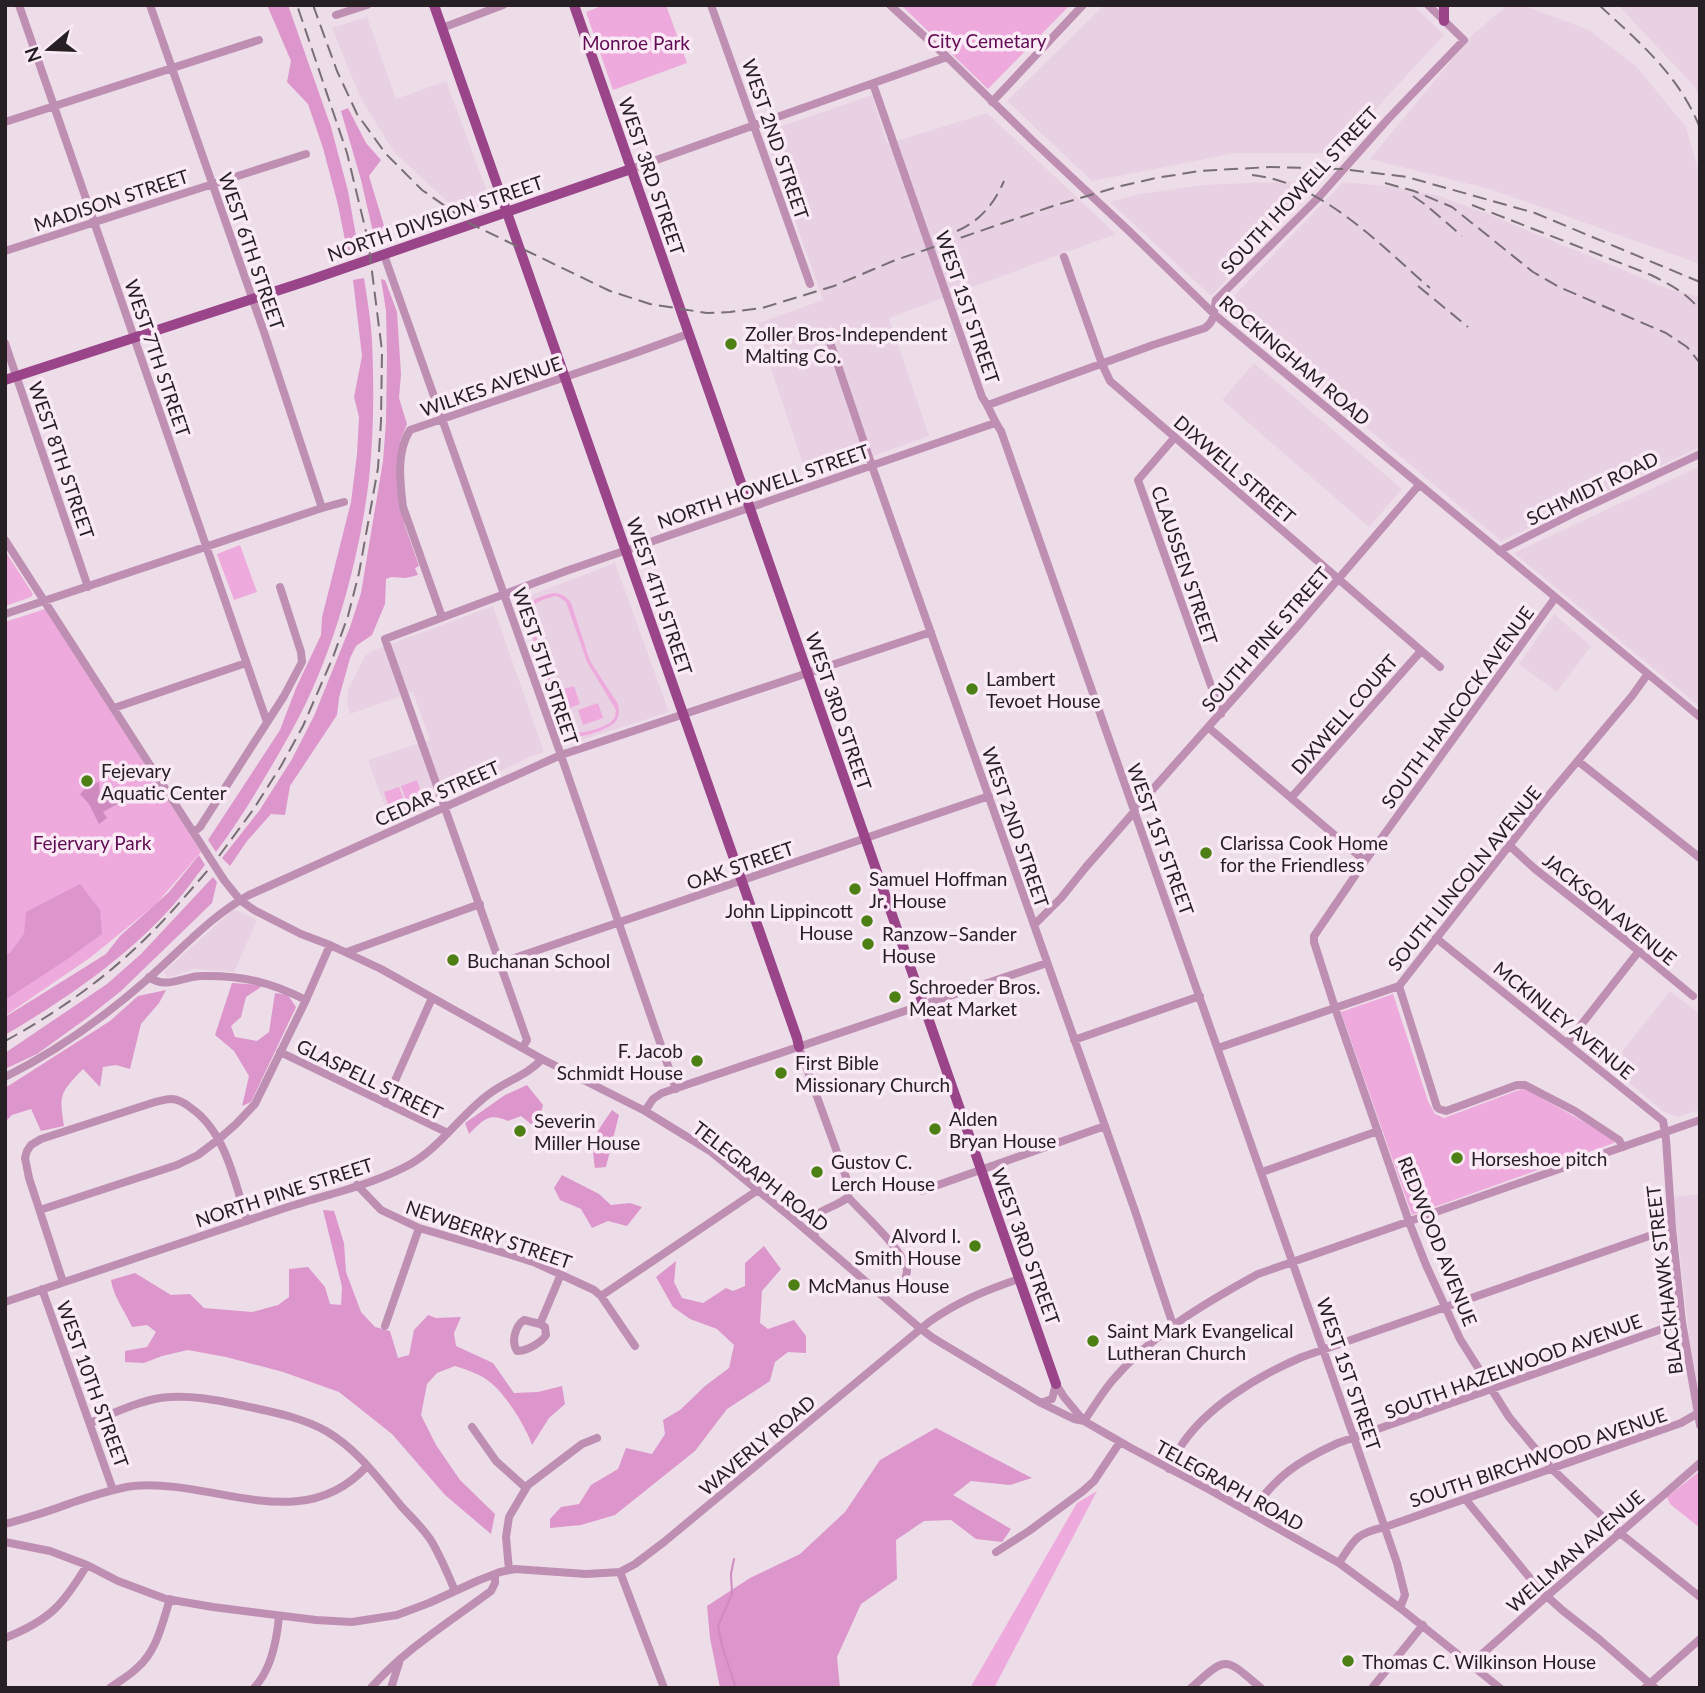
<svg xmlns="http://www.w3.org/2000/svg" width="1705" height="1693" font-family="Lato,sans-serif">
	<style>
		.built { fill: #e8d1e2 }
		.green { fill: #eea9dd; fill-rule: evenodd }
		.forest { fill: #dd96cc }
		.water { fill: #cf8abf }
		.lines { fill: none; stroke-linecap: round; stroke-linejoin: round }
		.stream { stroke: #cf8abf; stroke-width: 2 }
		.minor { stroke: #bf8fb3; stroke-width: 8 }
		.major { stroke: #9a448a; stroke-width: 10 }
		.rail { stroke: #786e75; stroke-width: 2; stroke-dasharray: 14 7; stroke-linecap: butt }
		.poi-dot { fill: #4c8015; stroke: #faeaf6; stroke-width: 2.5 }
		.labels { text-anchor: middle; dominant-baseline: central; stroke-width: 7; stroke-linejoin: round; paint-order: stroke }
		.park-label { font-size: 19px; fill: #600b53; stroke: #faeaf6 }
		.street-label { font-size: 19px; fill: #262025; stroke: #faeaf6 }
		.poi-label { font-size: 19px; fill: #262025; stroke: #faeaf6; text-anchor: start }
	</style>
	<rect width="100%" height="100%" fill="#eddde8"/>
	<path class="built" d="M1104,5H1413L1444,35L1335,153H1236L1092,181L1007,101Z
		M1508,5H1523L1589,30L1636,66L1686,127L1700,178V264L1493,190L1370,159L1472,35Z
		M1618,5H1700V98L1695,87Z
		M367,17L396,99L446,81L492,205L467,214L449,203L394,152L361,99L332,28Z
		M872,95L887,144L987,113L1116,234L889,318L929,436L808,479L756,324L823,300L764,132Z
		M1320,180L1211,296L1110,202L1139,194L1204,185Z
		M1343,182L1396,187L1439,196L1488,214L1669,289L1700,297V447L1501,541L1223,307Z
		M1254,363L1402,489L1369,527L1222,400Z
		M1700,466V707L1514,553Z
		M615,563L669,712L569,744L518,600Z
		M493,606L544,752L532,756L391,823L368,760L430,740L413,692L350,714L347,701L348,689L365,656L372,651Z
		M1554,614L1591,646L1557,692L1519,664Z
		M234,909L257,920L234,972L194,969L167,978L164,972Z
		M1670,991L1700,1014V1110L1677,1117L1664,1112L1610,1067Z
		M1700,1194V1401L1689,1335L1673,1197Z"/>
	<path class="green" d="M604,5H666L687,63L613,90L586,12Z
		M901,5H1070L988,89Z
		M240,545L257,592L234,600L217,554Z
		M5,551L33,594L31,597L5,606Z
		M554,593C562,594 566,596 571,603L590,661L618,704C619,710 620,716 616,721C612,728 581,739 573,736C568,734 568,732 565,728L525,616C526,600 540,596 554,593ZM555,596L559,597L566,602L587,662L616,710C615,715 616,717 612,721C605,728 582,734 573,732L567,725L529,617C529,602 543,600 555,596Z
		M45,609L201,852L156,904L91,957L5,1016V622Z
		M574,686L580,704L567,709L561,690Z
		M598,703L603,718L583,725L578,710Z
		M417,780L424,802L409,808L401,786Z
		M399,787L407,809L391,814L384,792Z
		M1393,994L1428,1101L1435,1114L1444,1118L1524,1088L1614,1139V1143L1412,1215L1341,1012Z
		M1700,1471V1528L1670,1504L1667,1497Z
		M1097,1491L994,1688H970L1077,1503Z"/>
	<path class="forest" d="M267,5H288L331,127L348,191L358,247L348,255L338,205L323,148L308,104L287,82L291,61Z
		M348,108L366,143L381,160L369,176L388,239L376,245L361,180L341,111Z
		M364,278C367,298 371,320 372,341C374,386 374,433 369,479C361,546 342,621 315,683C301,716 283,747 265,777C250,803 234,828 216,852L208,840L280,730L296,688L321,635L322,617L351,502L357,454L359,417L354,397L362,356L353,280Z
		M381,279L385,280L397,312L401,374L399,398L407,424L401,439L397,458V486L405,526L419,566L415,568L418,575L406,578L391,577L386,579L385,604L372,635L356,646L350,658L339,698L337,715L290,786L285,815L271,814L247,841L230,866L222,858L259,811L292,759L314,716L350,627L361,593L383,461L386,422L387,356L386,311Z
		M199,855L205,865C195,877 186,891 175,903C128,957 66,999 5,1035V1017L106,954L120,936L169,892Z
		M213,877L217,882L212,903L121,991L87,1018L37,1054L5,1069V1053L107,984L141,954Z
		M80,884L100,910L102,934L69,958L5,1000V954L10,953L24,934L26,912Z
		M232,983L264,985L246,997L241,1017L231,1026L235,1037L257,1041L269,1032L275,993L288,995L296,1007L251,1102L242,1106L249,1076L234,1051L215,1035Z
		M166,990L159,1003L141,1024L130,1069L116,1065L103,1067L100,1087L83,1069C60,1093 59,1094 64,1126L41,1131L31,1109L12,1115L5,1122V1088L110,1021L138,996Z
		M527,1085L543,1105L540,1117L532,1125L521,1116L508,1121C489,1112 483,1120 469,1134L465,1123L505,1095Z
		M612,1110L619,1115L606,1167L595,1168C590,1139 596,1133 612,1110Z
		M562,1175L599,1194L611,1205L630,1203L642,1207L627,1226L608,1221L592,1228L581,1209L560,1200L554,1188Z
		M323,1210L334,1211L344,1243L346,1272L361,1312L375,1327L390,1331L398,1358L409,1355L414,1330L428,1315L436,1318L461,1317L454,1333L456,1346L493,1363L514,1393L538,1392L562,1386L565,1404L549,1418L532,1445C526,1427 506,1395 491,1383C481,1374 467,1370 455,1366L437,1373L427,1384L421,1415L436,1445L460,1480L495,1514L491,1534L445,1495L392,1434L339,1392L283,1372L226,1357L188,1350L162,1356L144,1363L125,1362V1351L147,1347L156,1332L147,1325L132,1327C125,1311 113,1296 111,1280L135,1273L171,1295L190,1294L204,1308L252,1312L278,1305L289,1297V1269L308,1267L325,1287L330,1304L341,1305L342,1287Z
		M764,1246L781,1269L762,1291L760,1323L768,1329L794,1320L806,1336V1353L788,1352L775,1362L770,1381L727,1409L695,1451L615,1515L581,1525L550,1528V1519L561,1507L579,1504L591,1485L618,1469L626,1448L652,1454L665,1434L663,1420L680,1410L705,1386L729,1368L734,1345L717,1329L690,1319L673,1307L656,1277L676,1261L674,1282L682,1298L703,1303L726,1288L733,1291L745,1286V1263Z
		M936,1428L1032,1478L1010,1485L971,1481L953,1495L1011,1529L1002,1542L976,1539L951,1520L924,1521L896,1540L897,1579L861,1604L837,1657L840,1688H720L710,1638L707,1606L750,1578L800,1554L845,1512L880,1460Z"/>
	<path class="water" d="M99,782L100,798L113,792L119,803L103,812L107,818L99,824L89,804L80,794L87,787Z"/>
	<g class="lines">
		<path class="stream" d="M734,1559L731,1574L732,1594L718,1626L722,1646L736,1688"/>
		<path class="minor" d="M19,5L267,722
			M150,5L264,332L322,508
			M711,5L810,284
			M890,5L947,57L1032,140L1129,231L1215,315L1700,717
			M336,15L367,5
			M442,28L503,5
			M873,84L982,397C990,408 993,420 1001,431L1354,1438L1397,1563L1405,1595L1400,1608
			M992,102L1083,5
			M5,122L259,40
			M631,169L947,57
			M5,251L306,154
			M384,255L557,744L676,1089
			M1064,257L1102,364L1110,381L1440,667
			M829,339L872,466L1135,1211L1173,1325
			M5,343L88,587
			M988,405L1153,345L1205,328C1216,320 1213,312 1216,300L1318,198L1389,118L1464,40L1428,5
			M1175,437L1138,480L1221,714
			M5,540L224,880L240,900L254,910L301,934L330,945L381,969L542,1059L645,1111L710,1151L793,1219L921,1329L933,1338L1041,1403L1074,1419L1084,1421L1131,1448L1210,1490L1339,1563L1400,1608L1500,1688
			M1499,551L1576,512L1700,454
			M1555,598L1365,861L1314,936V942L1335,1008L1409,1222L1426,1265L1460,1339L1509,1417L1552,1469L1620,1533L1700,1597
			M5,614L322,508L344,502
			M442,617L403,507C400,482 396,452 410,430L627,356L688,334
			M114,708L246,663
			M1209,728L1365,861
			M1578,761L1700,858
			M1291,798L1421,651
			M194,832L200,827L284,696L302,662L301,652L280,587
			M1509,845L1535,869L1624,939L1693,996
			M1034,925L1061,898L1086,867L1134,812L1145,798L1297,627L1419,485
			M1436,938L1663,1121L1666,1139L1672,1228L1682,1322L1700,1425
			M347,952L480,904
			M500,963L989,796
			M149,977C166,990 184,976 201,976C242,975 270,982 306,1000
			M1399,986L1437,1107L1439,1109L1446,1111L1517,1085H1525L1575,1111L1619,1140L1623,1147
			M1074,1040L1200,996
			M1567,1043L1639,951
			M523,1047L527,1040L385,639L566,571L995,423
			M799,1047L850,1188L848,1197
			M1218,1048L1399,986L1544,801L1632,696L1647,675
			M280,1052L448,1133
			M5,1077C57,1051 107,1015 150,977C183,948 211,916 249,895L561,755L931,632
			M385,1103L432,998
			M645,1111L653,1099L662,1093L1047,963
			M1262,1172L1378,1131
			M357,1185L381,1210L419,1228L511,1255L536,1263L594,1290L601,1296L635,1346
			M921,1191L1105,1126
			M848,1197C861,1212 906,1252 907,1271C907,1274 905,1278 904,1281
			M40,1210L177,1165L198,1155L219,1139L236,1124L255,1104L306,1000L330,945
			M815,1236C804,1208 833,1211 848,1197
			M63,1282L29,1178L25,1158L27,1151L31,1145L41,1139L155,1102C160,1101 166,1099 171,1099C178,1099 186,1104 191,1108C226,1132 235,1183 247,1221
			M42,1289L113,1490
			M601,1296L758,1190
			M5,1302C96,1271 188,1241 279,1210C320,1196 366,1187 405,1167C439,1150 459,1116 489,1094C506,1081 528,1075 542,1059
			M524,1320L540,1324L545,1327L546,1335C541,1343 527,1351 517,1351C511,1342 515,1326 524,1320Z
			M540,1324L561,1274
			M385,1326L419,1228
			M1056,1384L1064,1397L1084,1421
			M1041,1403L1052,1399L1056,1384
			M1084,1421C1093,1408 1102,1393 1112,1381C1152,1334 1205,1303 1258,1274L1700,1120
			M90,1423C112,1414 136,1402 160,1398C188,1394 217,1400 245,1406C272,1412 301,1417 326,1431C357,1449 378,1478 401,1506C411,1517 424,1529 432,1542C441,1558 448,1574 455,1591
			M472,1427L496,1461L526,1488
			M1169,1469C1172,1462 1175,1455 1179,1449C1205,1407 1258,1376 1302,1357L1672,1228
			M1466,1500L1539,1589L1562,1610L1600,1640L1655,1688
			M1250,1513C1277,1476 1296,1462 1338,1443L1682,1322
			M5,1524C27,1518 50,1511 71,1503C92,1496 112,1489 133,1486C213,1478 302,1538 367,1466
			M5,1542L50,1551L87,1565L118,1581L166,1599L213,1607L316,1620L352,1622L397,1615L429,1603L477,1581L500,1572L515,1569L586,1574L620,1572L635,1564L664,1542L929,1322C957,1302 986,1290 1019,1279
			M996,1552L1029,1531L1083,1491L1094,1481L1120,1442
			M1339,1563C1354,1540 1356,1533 1385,1527L1681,1423L1700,1412
			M509,1570L506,1537L509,1517L528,1485L582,1444L597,1438
			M620,1572L664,1688
			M5,1638C50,1620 63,1605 87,1565
			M1471,1664L1547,1596L1620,1533L1700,1463
			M110,1688C119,1681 129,1676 137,1668C157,1651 162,1624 170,1599
			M254,1688C271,1670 277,1639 279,1616
			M371,1688C405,1649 451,1621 491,1591L495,1583V1574
			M391,1688L399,1663
			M1191,1688C1228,1655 1224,1657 1261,1688
			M1372,1688L1423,1625
			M1645,1688L1700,1639"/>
		<path class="major" d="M434,5L797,1038L799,1047
			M574,5L1056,1384
			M1444,5V21
			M5,380L310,280L631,169"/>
		<path class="rail" d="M313,5L337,71L357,114L386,154L422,190L471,224L610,291L650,304L707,313L730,312L762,308L834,286L893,261L1053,206L1121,186L1156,178L1200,171L1270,167L1342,169L1407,177L1535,213L1700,282
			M1599,5C1640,43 1679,75 1700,128
			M1252,175C1321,182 1379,244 1430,288
			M1385,183L1414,191L1452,207L1533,272L1559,287L1666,333L1687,347L1700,363
			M1413,196L1426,205L1462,236
			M1472,205L1651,275C1669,284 1687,293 1700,310
			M957,231C980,221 994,204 1004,181
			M1418,286L1468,327
			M219,856L253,810L281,766L303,726L333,657L348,616L359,573L378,468L381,421L382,351L368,240L347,153L297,5
			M5,1041C55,1014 103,980 144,940C167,918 188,893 209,869"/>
	</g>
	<g class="poi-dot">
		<circle cx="731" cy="344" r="7"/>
		<circle cx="972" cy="689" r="7"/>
		<circle cx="87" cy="781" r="7"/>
		<circle cx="1206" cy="853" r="7"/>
		<circle cx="855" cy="889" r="7"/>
		<circle cx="867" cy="921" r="7"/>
		<circle cx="868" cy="944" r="7"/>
		<circle cx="453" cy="960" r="7"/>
		<circle cx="895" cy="997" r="7"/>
		<circle cx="697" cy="1061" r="7"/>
		<circle cx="781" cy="1073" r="7"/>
		<circle cx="935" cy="1129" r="7"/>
		<circle cx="520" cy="1131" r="7"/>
		<circle cx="1457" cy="1158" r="7"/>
		<circle cx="817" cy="1172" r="7"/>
		<circle cx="975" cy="1246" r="7"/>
		<circle cx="794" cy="1285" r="7"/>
		<circle cx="1093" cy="1341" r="7"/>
		<circle cx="1348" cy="1661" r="7"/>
	</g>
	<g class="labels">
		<g class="park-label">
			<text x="987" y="40">City Cemetary</text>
			<text x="636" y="42">Monroe Park</text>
			<text x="92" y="842">Fejervary Park</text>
		</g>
		<g class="street-label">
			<text transform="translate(776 139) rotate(71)">WEST 2ND STREET</text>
			<text transform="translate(652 176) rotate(71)">WEST 3RD STREET</text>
			<text transform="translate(1299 190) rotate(-47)">SOUTH HOWELL STREET</text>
			<text transform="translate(111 200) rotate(-18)">MADISON STREET</text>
			<text transform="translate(435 218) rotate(-19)">NORTH DIVISION STREET</text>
			<text transform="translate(252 251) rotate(71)">WEST 6TH STREET</text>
			<text transform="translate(968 307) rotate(71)">WEST 1ST STREET</text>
			<text transform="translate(158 358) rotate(71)">WEST 7TH STREET</text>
			<text transform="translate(1295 360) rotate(40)">ROCKINGHAM ROAD</text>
			<text transform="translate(491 386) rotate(-19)">WILKES AVENUE</text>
			<text transform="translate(62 460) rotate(71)">WEST 8TH STREET</text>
			<text transform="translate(1235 469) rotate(41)">DIXWELL STREET</text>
			<text transform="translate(763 486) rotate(-19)">NORTH HOWELL STREET</text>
			<text transform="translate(1592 488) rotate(-26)">SCHMIDT ROAD</text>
			<text transform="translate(1185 565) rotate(71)">CLAUSSEN STREET</text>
			<text transform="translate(660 596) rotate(71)">WEST 4TH STREET</text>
			<text transform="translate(1265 639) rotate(-49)">SOUTH PINE STREET</text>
			<text transform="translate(546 666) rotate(71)">WEST 5TH STREET</text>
			<text transform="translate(1457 707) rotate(-54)">SOUTH HANCOCK AVENUE</text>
			<text transform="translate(839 711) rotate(71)">WEST 3RD STREET</text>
			<text transform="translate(1344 714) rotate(-49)">DIXWELL COURT</text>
			<text transform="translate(437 793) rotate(-24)">CEDAR STREET</text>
			<text transform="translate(1016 827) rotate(71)">WEST 2ND STREET</text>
			<text transform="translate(1161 839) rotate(70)">WEST 1ST STREET</text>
			<text transform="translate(740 865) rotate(-19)">OAK STREET</text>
			<text transform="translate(1464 878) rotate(-51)">SOUTH LINCOLN AVENUE</text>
			<text transform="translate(1610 909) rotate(39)">JACKSON AVENUE</text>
			<text transform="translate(1564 1020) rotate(39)">MCKINLEY AVENUE</text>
			<text transform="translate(370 1079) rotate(26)">GLASPELL STREET</text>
			<text transform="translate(761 1176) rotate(38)">TELEGRAPH ROAD</text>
			<text transform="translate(284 1192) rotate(-18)">NORTH PINE STREET</text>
			<text transform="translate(489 1234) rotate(19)">NEWBERRY STREET</text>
			<text transform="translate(1438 1241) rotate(68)">REDWOOD AVENUE</text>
			<text transform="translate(1026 1246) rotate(70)">WEST 3RD STREET</text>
			<text transform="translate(1664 1280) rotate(-97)">BLACKHAWK STREET</text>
			<text transform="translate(1513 1366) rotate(-20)">SOUTH HAZELWOOD AVENUE</text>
			<text transform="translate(1349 1374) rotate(71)">WEST 1ST STREET</text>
			<text transform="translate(93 1384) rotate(70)">WEST 10TH STREET</text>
			<text transform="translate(757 1445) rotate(-40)">WAVERLY ROAD</text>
			<text transform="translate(1538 1457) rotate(-19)">SOUTH BIRCHWOOD AVENUE</text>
			<text transform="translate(1230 1485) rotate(29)">TELEGRAPH ROAD</text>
			<text transform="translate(1575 1551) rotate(-41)">WELLMAN AVENUE</text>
		</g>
		<g class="poi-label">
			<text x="745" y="333">Zoller Bros-Independent<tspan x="745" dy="22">Malting Co.</tspan></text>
			<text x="986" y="678">Lambert<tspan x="986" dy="22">Tevoet House</tspan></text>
			<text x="101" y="770">Fejevary<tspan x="101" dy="22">Aquatic Center</tspan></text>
			<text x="1220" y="842">Clarissa Cook Home<tspan x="1220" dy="22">for the Friendless</tspan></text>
			<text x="869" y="878">Samuel Hoffman<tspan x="869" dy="22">Jr. House</tspan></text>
			<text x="853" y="910" text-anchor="end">John Lippincott<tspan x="853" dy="22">House</tspan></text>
			<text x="882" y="933">Ranzow–Sander<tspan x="882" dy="22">House</tspan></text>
			<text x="467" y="960">Buchanan School</text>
			<text x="909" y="986">Schroeder Bros.<tspan x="909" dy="22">Meat Market</tspan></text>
			<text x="683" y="1050" text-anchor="end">F. Jacob<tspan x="683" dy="22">Schmidt House</tspan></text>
			<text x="795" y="1062">First Bible<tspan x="795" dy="22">Missionary Church</tspan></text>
			<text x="949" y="1118">Alden<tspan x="949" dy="22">Bryan House</tspan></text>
			<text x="534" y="1120">Severin<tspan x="534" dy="22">Miller House</tspan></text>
			<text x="1471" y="1158">Horseshoe pitch</text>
			<text x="831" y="1161">Gustov C.<tspan x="831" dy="22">Lerch House</tspan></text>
			<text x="961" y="1235" text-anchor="end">Alvord I.<tspan x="961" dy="22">Smith House</tspan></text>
			<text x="808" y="1285">McManus House</text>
			<text x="1107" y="1330">Saint Mark Evangelical<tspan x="1107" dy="22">Lutheran Church</tspan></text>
			<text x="1362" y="1661">Thomas C. Wilkinson House</text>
		</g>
	</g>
	<rect width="1705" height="1693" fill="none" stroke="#262025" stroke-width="14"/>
	<g transform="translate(49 49) rotate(251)" stroke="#faeaf6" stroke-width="5" paint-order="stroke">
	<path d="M0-5L12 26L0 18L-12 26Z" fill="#262025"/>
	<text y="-10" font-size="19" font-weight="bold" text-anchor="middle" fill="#262025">N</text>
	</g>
</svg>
